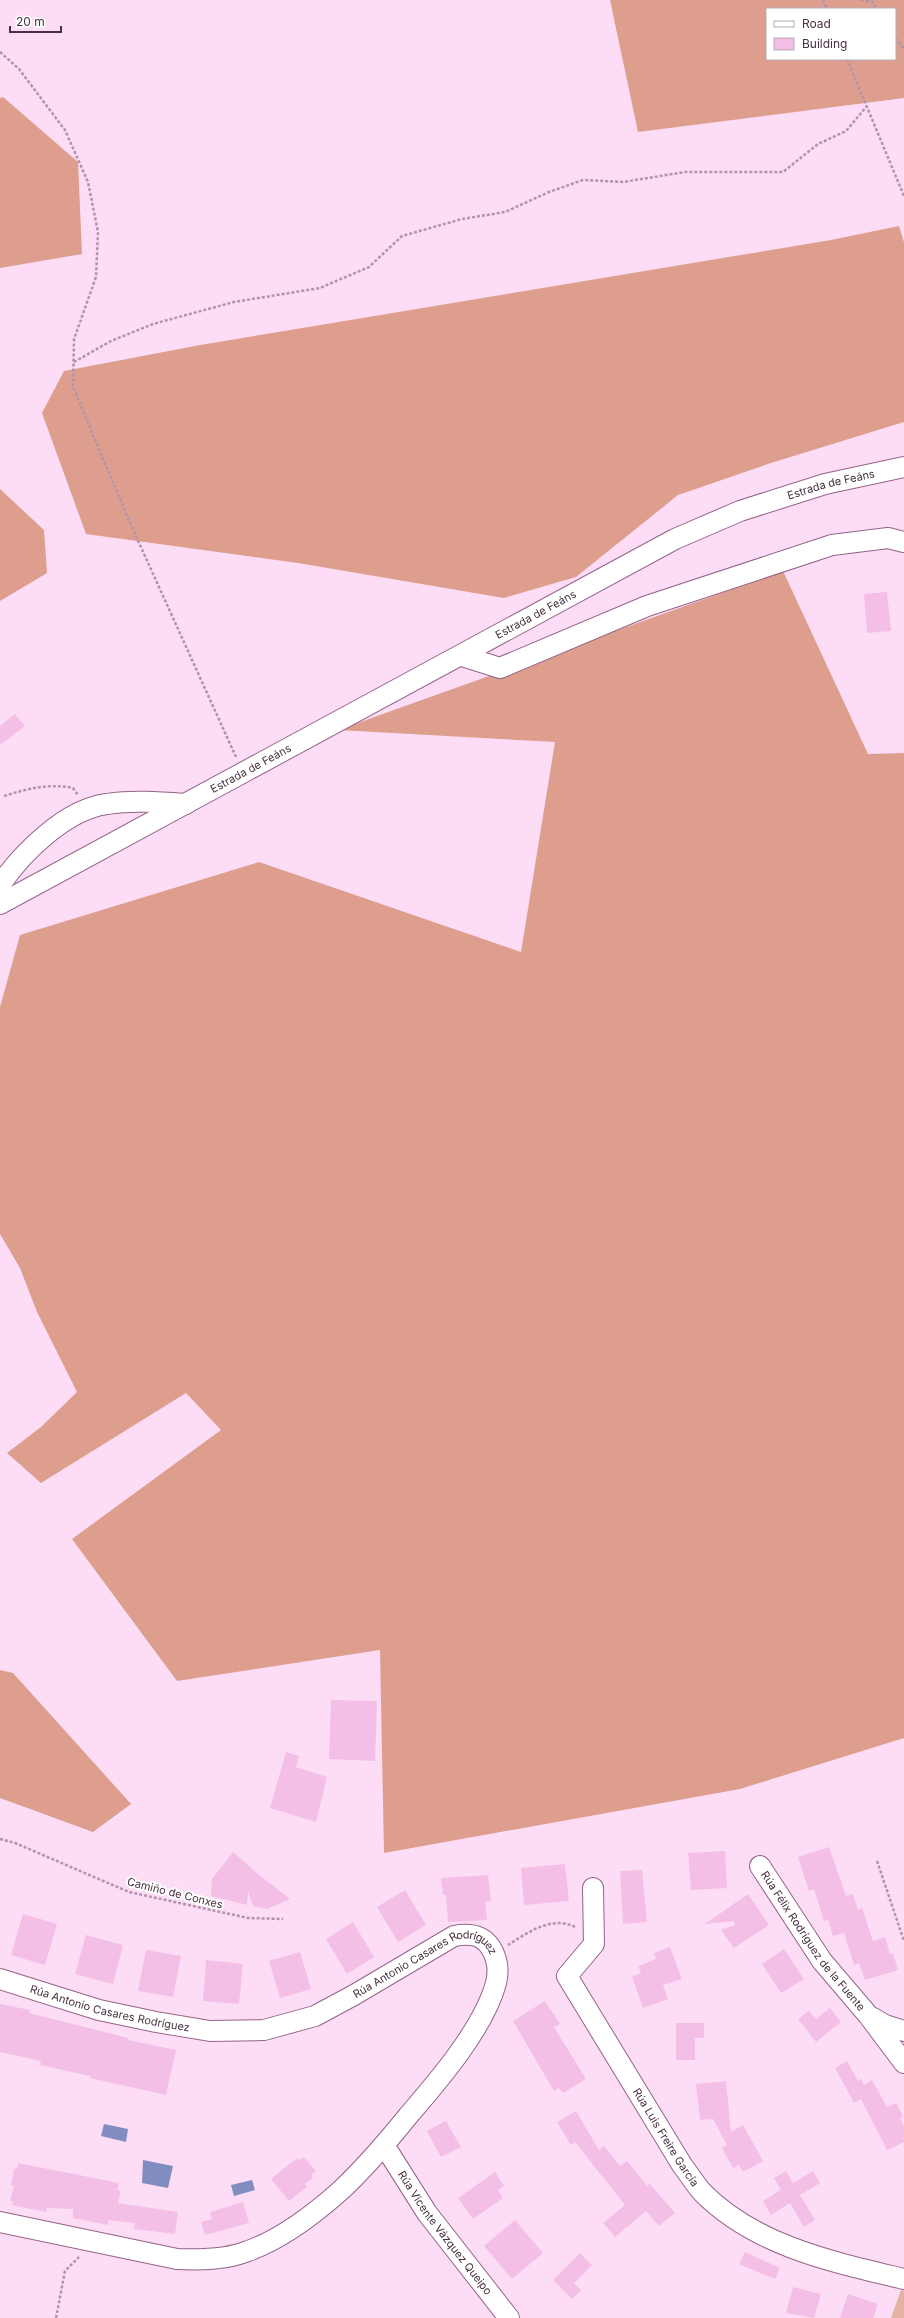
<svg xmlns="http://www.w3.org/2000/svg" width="904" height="2318" font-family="Inter,sans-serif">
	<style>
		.green { fill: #e4b2a5 }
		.forest { fill: #de9e8e; fill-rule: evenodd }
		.water { fill: #818cc1 }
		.building { fill: #f4bfe7 }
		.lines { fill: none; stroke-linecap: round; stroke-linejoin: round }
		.minor-casing { stroke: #946389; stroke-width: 22 }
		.path { stroke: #b194aa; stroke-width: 2.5; stroke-dasharray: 3 2; stroke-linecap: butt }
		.minor { stroke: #fff; stroke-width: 20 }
		.labels { text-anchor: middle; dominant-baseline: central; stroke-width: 4; stroke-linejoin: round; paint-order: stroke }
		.street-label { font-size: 11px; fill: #463041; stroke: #fff }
	</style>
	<rect width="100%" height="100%" fill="#fddcf5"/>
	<path class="green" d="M901,2290L904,2291V2318H891Z"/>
	<path class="forest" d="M610,0H904V98L638,132ZM767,9H895V59H767Z
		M3,97L78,162L82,254L0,268V98Z
		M899,226L904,242V422L771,463L678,495L576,577L504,598L298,563L86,534L42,413L64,371L200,345L831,240Z
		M0,489L44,530L47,573L0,601Z
		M783,571L868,754L904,753V1738L740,1789L384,1853L380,1650L177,1681L72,1539L221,1430L186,1393L41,1483L7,1453L41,1427L77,1392L37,1312L20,1268L0,1234V1007L20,935L259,862L521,952L555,742L338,730Z
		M0,1670L13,1673L131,1804L93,1832L0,1798Z"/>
	<path class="water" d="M104,2124L128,2129L126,2142L101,2136Z
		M143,2160L173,2166L168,2188L142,2183Z
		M252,2180L255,2190L234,2196L231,2185Z"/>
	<path class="building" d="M887,592L891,631L867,633L864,594Z
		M15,714L25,726L0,745V726Z
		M331,1700L377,1701L375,1761L329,1759Z
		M286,1752L299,1756L296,1767L327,1777L316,1822L270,1808Z
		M829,1847L846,1896L853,1894L858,1910L862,1908L873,1941L885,1937L890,1954L893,1953L898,1970L865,1980L859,1963L854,1965L844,1933L833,1936L828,1920L824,1921L814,1889L809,1891L798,1857Z
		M725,1851L727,1888L691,1890L688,1853Z
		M233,1852L258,1874L290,1899L267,1909L253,1906L248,1891L247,1905L211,1896L212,1879Z
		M565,1864L569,1901L524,1905L521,1868Z
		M642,1870L647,1922L623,1924L620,1871Z
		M488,1875L491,1901L485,1902L487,1920L448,1922L446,1895H443L441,1878Z
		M405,1890L426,1925L398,1942L377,1907Z
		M748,1894L769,1925L734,1948L721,1930L735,1925L734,1921L705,1924Z
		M23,1914L57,1924L45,1965L11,1955Z
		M353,1922L374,1957L347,1974L326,1939Z
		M86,1935L123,1945L113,1984L75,1974Z
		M670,1947L682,1979L663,1985L668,1999L643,2008L632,1977L641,1973L638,1966L656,1959L654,1953Z
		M784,1949L804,1979L781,1993L762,1964Z
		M146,1950L181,1956L173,1997L138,1991Z
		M300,1952L311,1989L280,1998L269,1961Z
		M206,1960L243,1964L239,2004L203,2001Z
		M545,2001L560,2024L554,2027L586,2079L563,2093L559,2088L554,2091L513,2021Z
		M0,2004L30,2010L29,2013L128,2038V2040L176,2050L166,2095L90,2078V2076L40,2065L41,2061L0,2052Z
		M830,2008L841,2022L816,2042L798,2019L809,2011L816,2019Z
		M676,2023H704V2038H695V2060H676Z
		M847,2061L858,2081L861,2079L864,2085L872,2080L887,2107L896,2103L903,2116L900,2118L904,2126V2142L887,2150L861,2099L854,2103L835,2068Z
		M726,2081L731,2132L743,2125L763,2161L743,2172L739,2165L733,2168L728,2159L722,2148L727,2145L713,2119L700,2120L696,2084Z
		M576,2111L599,2150L604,2146L620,2166L627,2161L647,2186L650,2184L675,2213L659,2226L646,2211L615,2237L603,2223L625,2205L575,2142L571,2145L557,2122Z
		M446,2121L461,2147L441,2157L427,2131Z
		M304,2157L316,2171L311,2175L313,2178L305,2184L307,2187L289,2201L271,2179L297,2158L299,2160Z
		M18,2163L119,2183L117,2190L121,2191L118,2203L178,2212L175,2234L134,2229L135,2223L108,2220V2225L73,2218V2209L47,2208L46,2212L12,2205L13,2201H10L14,2186L11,2185L14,2169H17Z
		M786,2171L793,2183L813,2171L820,2183L800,2195L815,2220L804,2227L790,2203L771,2215L763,2201L781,2190L774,2178Z
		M495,2172L504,2186L498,2190L503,2198L473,2219L458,2198Z
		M243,2202L249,2223L205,2235L201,2222L212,2219L210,2212Z
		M515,2220L543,2253L512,2279L484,2246Z
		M745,2252L780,2268L775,2279L739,2264Z
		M580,2253L592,2265L574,2283L581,2290L572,2299L553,2280Z
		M793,2287L821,2294L814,2318L786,2313Z
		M848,2294L878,2304L873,2318H840Z"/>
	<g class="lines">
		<defs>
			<g id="minor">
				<path d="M462,656L500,668L647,606L832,545L888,538L904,542"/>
				<path d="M0,885C22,853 66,809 107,804C133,800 159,802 186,804"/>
				<path id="s1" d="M0,904L675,539L740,511L825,484L904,467"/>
				<path id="s2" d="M760,1866L822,1961L868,2015L904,2063"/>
				<path id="s3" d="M593,1888L594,1944L567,1976L682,2165C689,2174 695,2184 702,2192C755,2246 833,2262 904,2279"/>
				<path id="s4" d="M0,1979L99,2010L156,2022L210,2031L264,2030L315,2016L354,1995L454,1936C469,1933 482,1934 491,1948C497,1958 499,1971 496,1983C484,2028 438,2081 408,2116C387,2142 364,2169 339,2192C313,2215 282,2239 248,2251C226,2260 200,2260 177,2259L0,2222"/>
				<path d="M873,2018L885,2025L904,2031"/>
				<path id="s5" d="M384,2145L427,2213L509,2318"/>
			</g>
		</defs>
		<use href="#minor" class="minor-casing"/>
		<path class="path" d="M823,0L827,9
			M861,0L872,2L877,9
			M895,38L904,49
			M0,52L19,69L65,130L88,182L98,232L96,277L74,339L73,387L130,523L236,757
			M847,59L904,196
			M74,362L111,341L153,324L234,302L320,288L369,267L402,236L462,219L505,212L549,192L583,180L623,182L685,172H783L818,144L846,131L867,106
			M4,796C27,789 48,783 73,788L78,795
			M0,1839L15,1843L129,1892L248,1918L283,1919
			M877,1861L904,1941
			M508,1945C527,1933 552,1915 575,1927
			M56,2318L65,2271L79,2257"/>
		<use href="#minor" class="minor"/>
	</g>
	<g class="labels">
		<g class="street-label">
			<text stroke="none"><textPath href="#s1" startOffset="933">Estrada de Feáns</textPath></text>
			<text stroke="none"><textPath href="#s1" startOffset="609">Estrada de Feáns</textPath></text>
			<text stroke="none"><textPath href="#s1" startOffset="285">Estrada de Feáns</textPath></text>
			<text transform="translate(175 1893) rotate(14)">Camiño de Conxes</text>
			<text stroke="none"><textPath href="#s2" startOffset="92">Rúa Félix Rodríguez de la Fuente</textPath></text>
			<text stroke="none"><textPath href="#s4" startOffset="450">Rúa Antonio Casares Rodríguez</textPath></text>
			<text stroke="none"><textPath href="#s4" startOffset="114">Rúa Antonio Casares Rodríguez</textPath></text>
			<text stroke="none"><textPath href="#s3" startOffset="287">Rúa Luis Freire García</textPath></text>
			<text stroke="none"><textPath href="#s5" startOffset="107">Rúa Vicente Vázquez Queipo</textPath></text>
		</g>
	</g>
	<rect x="766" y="8" width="130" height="52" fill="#ffffff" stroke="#b5acb3"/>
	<rect x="774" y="21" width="20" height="6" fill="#ffffff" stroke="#b5acb3"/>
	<text x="802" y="28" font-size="12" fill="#463041">Road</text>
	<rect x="774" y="38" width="20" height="12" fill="#f4bfe7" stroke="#b5acb3"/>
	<text x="802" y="48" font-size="12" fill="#463041">Building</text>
	<path d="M10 26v6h51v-6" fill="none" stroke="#463041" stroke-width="2"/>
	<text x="16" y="26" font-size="12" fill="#463041" stroke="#ffffff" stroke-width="3" paint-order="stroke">20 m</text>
</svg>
